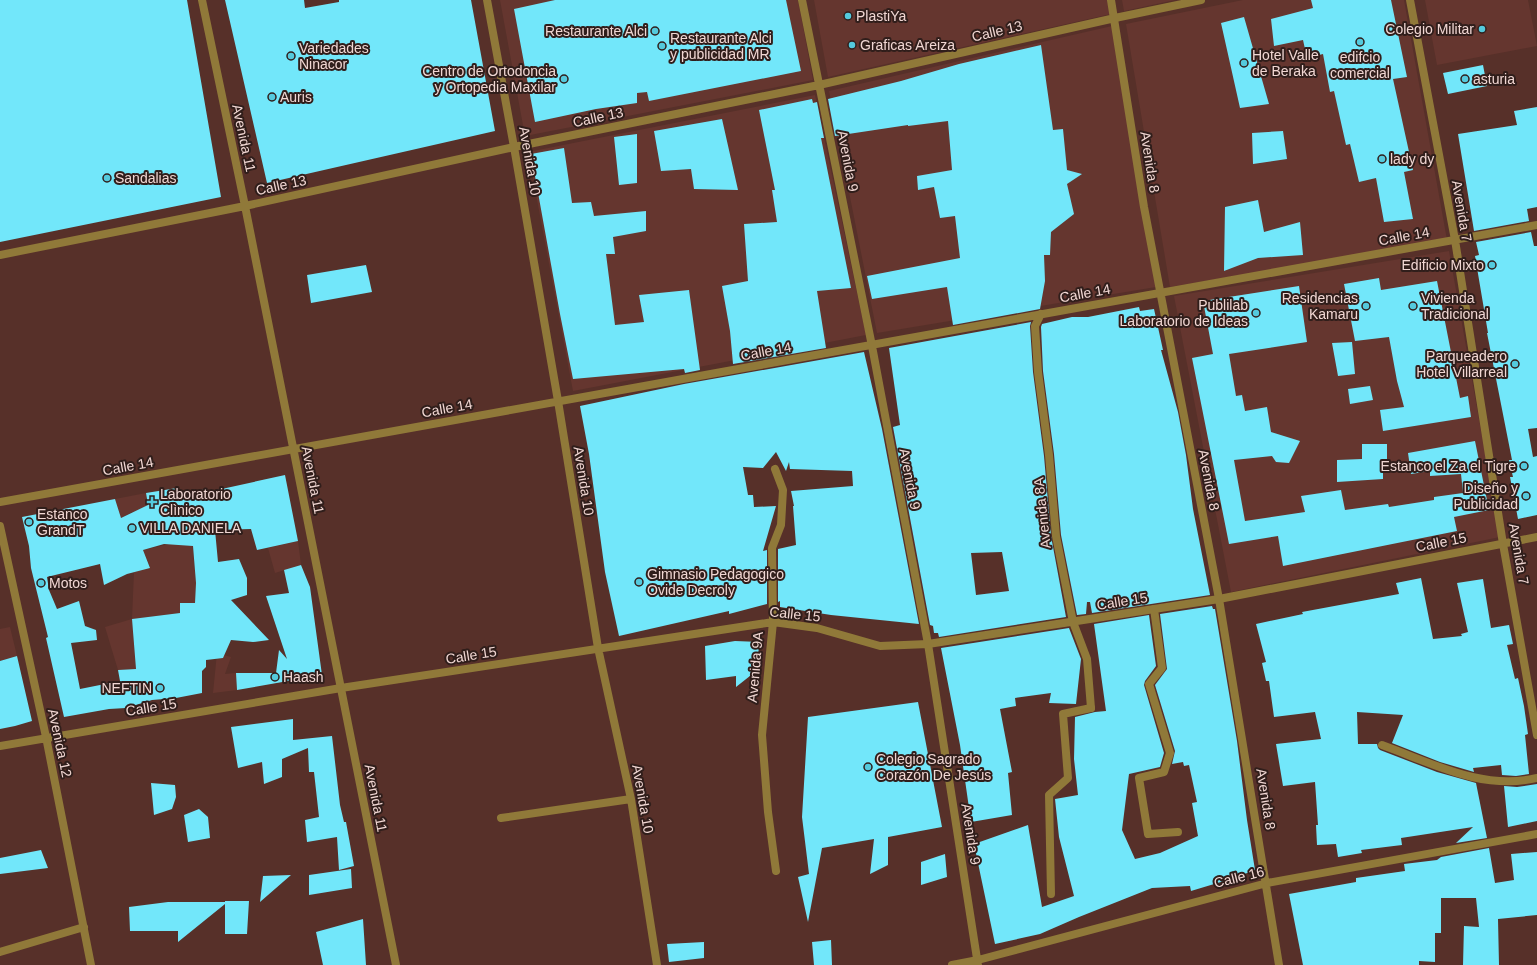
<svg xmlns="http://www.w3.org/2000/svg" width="1537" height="965" font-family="Arial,sans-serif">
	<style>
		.built { fill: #65362f }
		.building { fill: #72e7fa; fill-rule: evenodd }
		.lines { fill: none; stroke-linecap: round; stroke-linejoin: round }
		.pedestrian { stroke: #907939; stroke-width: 8 }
		.minor { stroke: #907939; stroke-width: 8 }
		.poi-dot { fill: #54cadd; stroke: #301e1b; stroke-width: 1.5 }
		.labels { text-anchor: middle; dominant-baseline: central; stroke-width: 4; stroke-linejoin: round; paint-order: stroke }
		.poi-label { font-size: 14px; fill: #f1d7d3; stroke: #301e1b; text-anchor: start }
		.street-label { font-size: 14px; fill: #f1d7d3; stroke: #301e1b }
	</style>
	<rect width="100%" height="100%" fill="#573029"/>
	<path class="built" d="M500,0H798L813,80L525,136Z
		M814,0H1108L1111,14L828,77Z
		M1122,0H1175L1124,11Z
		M1243,0H1404L1447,240L1170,287L1126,24Z
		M1425,0H1528L1537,46L1437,65Z
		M1112,26L1156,287L877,333L829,91Z
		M815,95L866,335L573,391L528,152Z
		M1449,251L1500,537L1231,592L1174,296Z
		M146,493L148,511L132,512L121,518L115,499Z
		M192,539L196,583L195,603H180V613L132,619L136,669L118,670L105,627L132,619L134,572L150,567L143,550Z
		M298,541L301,565L275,573L268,548Z
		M10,627L17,656L0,661V629Z
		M217,653L231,657L225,674L236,673L237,690L213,693Z"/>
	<path class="building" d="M0,0H187L221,197L0,242Z
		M225,0H304L305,8L339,2V0H471L495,131L267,183Z
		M555,0H786L801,71L649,101L647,92L637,93V103L596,109L535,122L514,9Z
		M1311,0H1391L1407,77L1393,79L1413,170L1404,172L1413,219L1384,222L1376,178L1359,182L1350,144L1346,145L1334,91L1330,92L1323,54L1307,58L1303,40L1274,46L1271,19L1313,8Z
		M1244,17L1269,104L1240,108L1221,23Z
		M1041,45L1053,130L1063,129L1067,170L1082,174L1067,184L1074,214L1051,232L1050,255H1044L1045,281L1040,309L953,325L947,287L872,299L867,276L960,258L955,216L940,218L934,187L918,190L917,176L952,170L948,121L908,126V125L835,136L828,99L901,81L959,64Z
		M1483,65L1487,86L1448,94L1443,73Z
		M812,99L813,103L817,102L824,138H821L851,288L817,291L826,348L733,364L730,331L722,286L748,281L744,224L777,222L772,190H775L759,110Z
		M1537,107V207L1527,209L1529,221L1474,231L1458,134L1517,125L1514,111Z
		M722,119L738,190L694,189L691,169L661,171L654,131Z
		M1283,131L1287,159L1253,164L1252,133Z
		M637,134V183L619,185L614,137Z
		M564,148L572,203L591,202L594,216L646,211V231L613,237L615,254H606L615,325L644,322L639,295L689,290L700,370L685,373L684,369L573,379L560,314L531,154Z
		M1258,200L1264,232L1300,222L1303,255L1258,258L1224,271L1225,207Z
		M1531,232L1534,246H1537V428L1528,429L1533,457L1537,456V515L1518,519L1510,477H1513L1509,460H1512L1487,333H1488L1475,256L1479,255L1476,242Z
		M366,265L372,292L311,303L307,275Z
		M1379,278L1381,290L1437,281L1460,398L1468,396L1471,417L1383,431L1380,410L1404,407L1397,381L1389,337L1355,341L1344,284Z
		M1299,286L1307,342L1229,354L1236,396L1242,395L1245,411L1267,407L1271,432L1300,441L1289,463L1276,462L1272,456L1234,460L1245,521L1305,512L1301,496L1341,490L1345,510L1388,504L1389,507L1434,500V497L1463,493L1461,474L1430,476V471L1411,474L1408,453L1475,441L1489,510L1454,517L1457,531L1283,566L1278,536L1229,544L1192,358L1213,354L1203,301Z
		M1139,307L1140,311L1154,309L1163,350H1161L1178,412L1186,455L1193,509L1210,595L1092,613L1090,602H1087L1086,614L1077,615L1061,535L1054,454L1043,371L1041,327L1042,324L1072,317H1088Z
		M1031,322L1030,326L1033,372L1044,456L1051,536L1066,617L939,637L938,633H934L933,626L930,625L893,427L900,425L889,348ZM1002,552L1009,591L976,595L971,553Z
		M1352,342L1355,374L1338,376L1332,343Z
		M864,352L882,429L919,624L831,615L780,607V601L778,602V549L796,545L793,506H794L791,491L853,486L852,471L790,469L789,462L786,471L776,452L763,468L743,467L748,495H753L754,507L776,506L763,551L767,550V604L729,614V611L619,636L605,572L589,454L580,406L684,384Z
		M1370,386L1373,400L1350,404L1348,389Z
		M1362,444H1387V459H1383V479L1337,482V460L1362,459Z
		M285,475L298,541L257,550L251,529L215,530L218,562L239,559L247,578V595L231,600L269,640L253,642L231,640L223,658L206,660V667L202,671V693L176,698L152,700L126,708L109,709L64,717L51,660L46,638L48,637L31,568L29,546L22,517L115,499L121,518L148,505L146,493L177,488L179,494L207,489L208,492ZM164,544L193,546L196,583L195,603H180V613L132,619L136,669L118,670L120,681L80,689L71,643L97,640L96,630L85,626L79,601L57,609L49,590L47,577L100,564L104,585L127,574L150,568L143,550Z
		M301,565L310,587L322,675L237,690L236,673H276L279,650L287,659L266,596L289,593L284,570Z
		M1421,578L1433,639L1462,636L1461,634L1468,632L1457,583L1483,579L1491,628L1509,625L1513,644L1507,645L1515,679L1518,678L1524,706L1528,734L1525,735L1529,774L1516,776L1502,775L1501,765L1473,768L1474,772L1440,762L1392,743L1403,715L1357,712L1358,744H1377L1378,748L1380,750L1437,772L1476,783L1487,838L1456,843L1473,827L1401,838L1402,845L1361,850L1362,853L1338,857L1336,844L1317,845L1316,825H1318L1315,782L1283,786L1276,744L1321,739L1315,712L1274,717L1269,681H1266L1262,663L1266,662L1256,624L1303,614L1302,612L1399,594L1396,583Z
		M1212,606L1213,609H1215L1237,741L1247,820L1255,870L1234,878L1191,891L1190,886L1152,888L1079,917L1040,934L995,944L974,844L1028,825L1042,907L1074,896L1059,837L1055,799L1078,795L1074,759L1075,717L1095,712L1106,711L1094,624L1149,615L1156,666L1145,681L1144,685L1164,753L1160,767L1129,774L1122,830L1135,859L1160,853L1198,836L1192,803L1197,802L1189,765L1184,766L1183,762L1172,764L1175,751L1155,685L1167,669L1160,614Z
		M1069,628L1081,659L1076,704L1049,703L1051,693L1015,698L1016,706L1000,709L1012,772L1008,773L1012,815L971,822L960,745L941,648Z
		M735,641L760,642L755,672L736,687V676L706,680L705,646Z
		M17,656L32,721L15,726L0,729V661Z
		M918,702L942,827L888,837V865L870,874L874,839L822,848L808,922L798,877L809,874L802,817L808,717Z
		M293,719V740L332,736L340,805L344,822H346L354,866L339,870L337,837L307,842L305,820L319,817L314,772H309L308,748L282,759V777L264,784L262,762L238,768L231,727Z
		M151,783L175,785L176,797L172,809L154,815Z
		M1537,784V821L1508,827L1504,786L1517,787Z
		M199,809L208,817L210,838L188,842L184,815Z
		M1489,848L1495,883L1514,880L1511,854L1537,852V915L1498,919L1499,965H1463L1464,926L1479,927L1476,898H1441V933H1435V962L1419,961V965H1303L1289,894L1356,882V878L1405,871L1404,864L1437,860L1441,857Z
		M41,850L48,868L0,874V858Z
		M945,854L947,877L921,885V862Z
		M351,869L352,888L309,895V875Z
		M291,875L260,902L263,876Z
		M225,901H249L247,934H225V904L178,942V931H130L129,907L168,902H225Z
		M363,919L366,965H323L316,932Z
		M831,940L832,965H814L812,942Z
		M704,942V958L669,962L667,944Z"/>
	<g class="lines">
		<path class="pedestrian" d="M1154,609L1162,668L1149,684L1170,753L1164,772L1139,778L1148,834L1178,832
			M1051,894L1049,795L1068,778L1063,714L1091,708"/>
		<path class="minor" d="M202,0L245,206L396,965
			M487,0L514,147L558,401L598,648L631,799L657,965
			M802,0L872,346L928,644L978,965
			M1111,0L1144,207L1219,599L1279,965
			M1410,0L1455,240L1503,544L1537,735
			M0,255L245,206L514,147L819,85L1115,18L1201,0
			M1041,314L1035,326L1038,372L1049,455L1056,536L1073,622L1087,659L1091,708
			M775,469L783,490L781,525L772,548L773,622L762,735L768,812L776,871
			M0,502L1537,225
			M0,526L46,737L91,965
			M1382,745C1432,763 1482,791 1537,778
			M0,746L341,688L773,622L817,628L880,646L928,644L1219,599L1537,537
			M501,818L631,799
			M0,952L84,927
			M952,965L978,960L1267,883L1537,834"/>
	</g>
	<g class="poi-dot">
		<circle cx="848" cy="16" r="4"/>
		<circle cx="1482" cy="29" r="4"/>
		<circle cx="655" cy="31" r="4"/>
		<circle cx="1360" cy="42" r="4"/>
		<circle cx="852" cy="45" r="4"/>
		<circle cx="662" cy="46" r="4"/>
		<circle cx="291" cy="56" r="4"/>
		<circle cx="1244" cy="63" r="4"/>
		<circle cx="564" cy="79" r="4"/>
		<circle cx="1465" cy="79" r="4"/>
		<circle cx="272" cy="97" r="4"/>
		<circle cx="1382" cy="159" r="4"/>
		<circle cx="107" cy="178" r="4"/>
		<circle cx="1492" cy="265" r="4"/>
		<circle cx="1366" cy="306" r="4"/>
		<circle cx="1413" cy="306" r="4"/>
		<circle cx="1256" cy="313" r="4"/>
		<circle cx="1515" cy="364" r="4"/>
		<circle cx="1524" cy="466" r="4"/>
		<circle cx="1526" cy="496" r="4"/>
		<path d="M150 496h4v4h4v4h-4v4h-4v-4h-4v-4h4z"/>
		<circle cx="29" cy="522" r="4"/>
		<circle cx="132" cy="528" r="4"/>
		<circle cx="639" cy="582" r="4"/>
		<circle cx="41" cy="583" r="4"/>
		<circle cx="275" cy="677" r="4"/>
		<circle cx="160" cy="688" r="4"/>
		<circle cx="868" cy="767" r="4"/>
	</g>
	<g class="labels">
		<g class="poi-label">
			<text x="856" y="16">PlastiYa</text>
			<text x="1474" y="29" text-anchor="end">Colegio Militar</text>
			<text x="647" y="31" text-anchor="end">Restaurante Alci</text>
			<text x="670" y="38">Restaurante Alci<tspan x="670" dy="16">y publicidad MR</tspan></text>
			<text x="860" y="45">Graficas Areiza</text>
			<text x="299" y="48">Variedades<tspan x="299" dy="16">Ninacor</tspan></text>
			<text x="1252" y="55">Hotel Valle<tspan x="1252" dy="16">de Beraka</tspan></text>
			<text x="1360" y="57" text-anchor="middle">edifcio<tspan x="1360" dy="16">comercial</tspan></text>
			<text x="556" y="71" text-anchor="end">Centro de Ortodoncia<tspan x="556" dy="16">y Ortopedia Maxilar</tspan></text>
			<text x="1473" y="79">asturia</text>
			<text x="280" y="97">Auris</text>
			<text x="1390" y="159">lady dy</text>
			<text x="115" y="178">Sandalias</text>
			<text x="1484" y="265" text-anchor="end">Edificio Mixto</text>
			<text x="1358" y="298" text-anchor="end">Residencias<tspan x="1358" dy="16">Kamaru</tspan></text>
			<text x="1421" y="298">Vivienda<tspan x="1421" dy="16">Tradicional</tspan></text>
			<text x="1248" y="305" text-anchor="end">Publilab<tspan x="1248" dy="16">Laboratorio de Ideas</tspan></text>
			<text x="1507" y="356" text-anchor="end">Parqueadero<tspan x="1507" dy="16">Hotel Villarreal</tspan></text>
			<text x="1516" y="466" text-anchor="end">Estanco el Za el Tigre</text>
			<text x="1518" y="488" text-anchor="end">Diseño y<tspan x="1518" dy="16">Publicidad</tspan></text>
			<text x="160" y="494">Laboratorio<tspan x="160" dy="16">Clìnico</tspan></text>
			<text x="37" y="514">Estanco<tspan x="37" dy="16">GrandT</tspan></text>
			<text x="140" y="528">VILLA DANIELA</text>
			<text x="647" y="574">Gimnasio Pedagogico<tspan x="647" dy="16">Ovide Decroly</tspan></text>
			<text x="49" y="583">Motos</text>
			<text x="283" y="677">Haash</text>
			<text x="152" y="688" text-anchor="end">NEFTIN</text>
			<text x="876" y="759">Colegio Sagrado<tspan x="876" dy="16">Corazón De Jesús</tspan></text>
		</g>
		<g class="street-label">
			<text transform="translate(997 31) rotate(-13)">Calle 13</text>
			<text transform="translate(598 117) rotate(-12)">Calle 13</text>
			<text transform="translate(244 138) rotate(78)">Avenida 11</text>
			<text transform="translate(530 161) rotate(80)">Avenida 10</text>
			<text transform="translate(848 161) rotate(79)">Avenida 9</text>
			<text transform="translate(1150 162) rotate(81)">Avenida 8</text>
			<text transform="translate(281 185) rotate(-12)">Calle 13</text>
			<text transform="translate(1462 211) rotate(80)">Avenida 7</text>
			<text transform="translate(1404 236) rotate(-10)">Calle 14</text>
			<text transform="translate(1085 293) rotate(-10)">Calle 14</text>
			<text transform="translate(766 351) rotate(-10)">Calle 14</text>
			<text transform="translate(447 408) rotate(-10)">Calle 14</text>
			<text transform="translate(128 466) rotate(-10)">Calle 14</text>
			<text transform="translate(910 479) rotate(79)">Avenida 9</text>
			<text transform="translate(313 480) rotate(79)">Avenida 11</text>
			<text transform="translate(1209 480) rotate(79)">Avenida 8</text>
			<text transform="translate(584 481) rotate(81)">Avenida 10</text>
			<text transform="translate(1042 513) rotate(-96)">Avenida 8A</text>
			<text transform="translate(1441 542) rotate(-11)">Calle 15</text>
			<text transform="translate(1519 554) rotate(80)">Avenida 7</text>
			<text transform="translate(1122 601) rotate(-9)">Calle 15</text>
			<text transform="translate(795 614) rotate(6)">Calle 15</text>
			<text transform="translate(471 655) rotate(-9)">Calle 15</text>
			<text transform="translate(755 667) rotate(-85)">Avenida 9A</text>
			<text transform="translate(151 707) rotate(-9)">Calle 15</text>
			<text transform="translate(60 743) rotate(78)">Avenida 12</text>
			<text transform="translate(376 798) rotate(79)">Avenida 11</text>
			<text transform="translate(643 799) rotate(80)">Avenida 10</text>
			<text transform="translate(1266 799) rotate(81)">Avenida 8</text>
			<text transform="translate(971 834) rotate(81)">Avenida 9</text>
			<text transform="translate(1239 877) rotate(-14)">Calle 16</text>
		</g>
	</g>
</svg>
